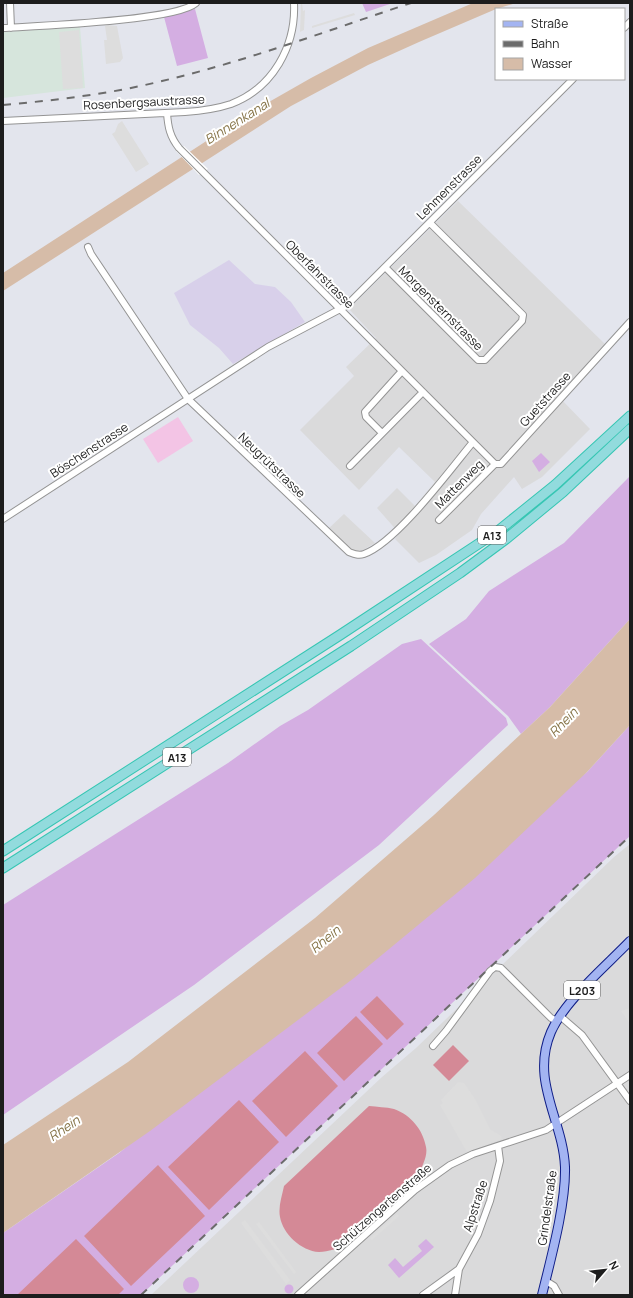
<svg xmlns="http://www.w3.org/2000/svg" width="633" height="1298" font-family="Manrope,sans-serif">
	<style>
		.residential { fill: #dadadb }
		.industrial { fill: #d6e5dc }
		.farmland { fill: #d8d0ea }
		.grass { fill: #d4aee2 }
		.park { fill: #f3c4e5 }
		.pitch { fill: #d48996 }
		.parking { fill: #ddd }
		.water { fill: #d6bca8 }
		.pier { fill: #fff }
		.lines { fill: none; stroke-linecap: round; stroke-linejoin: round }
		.minor-casing { stroke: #949494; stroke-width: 8 }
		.major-casing { stroke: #0f1d86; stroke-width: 10 }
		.highway-casing { stroke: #36c6b3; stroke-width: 11 }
		.minor { stroke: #fff; stroke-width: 6 }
		.major { stroke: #a3b4f2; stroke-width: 8 }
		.highway { stroke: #92dbdd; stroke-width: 9 }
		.rail { stroke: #6b6b6b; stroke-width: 2; stroke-dasharray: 8 8; stroke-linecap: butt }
		.labels { text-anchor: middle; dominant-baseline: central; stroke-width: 4; stroke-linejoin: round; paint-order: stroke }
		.shield { fill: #fff; stroke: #616161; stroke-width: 1 }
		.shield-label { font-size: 11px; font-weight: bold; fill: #1d1d1d }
		.street-label { font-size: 12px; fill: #1d1d1d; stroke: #fff }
		.water-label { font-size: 13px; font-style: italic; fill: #857346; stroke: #fff }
	</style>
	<rect width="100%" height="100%" fill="#e3e5ed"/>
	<path class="residential" d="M458,201L605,344L558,396L590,429L542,477L522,489L514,477L481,514L472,530L436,555L419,563L395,539L399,533L377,508L397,488L415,506L435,482L399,447L359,490L300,430L354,376L346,367L376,338L349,309Z
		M344,514L375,543L363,550L354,552L349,550L328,529Z
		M630,844V1295H151L382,1077L416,1048L614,857Z"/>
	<path class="industrial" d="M80,27L85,88L3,98V32Z"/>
	<path class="farmland" d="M229,260L255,284L275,287L291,302L305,322L233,364L219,348L190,325L174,293Z"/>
	<path class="grass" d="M362,3H393L366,12Z
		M195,9L208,58L177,66L164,17Z
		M541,453L550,462L539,472L532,461Z
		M630,476V619L550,707L521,734L508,716L429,644L466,619L489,591L564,543Z
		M421,639L506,718L508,725L379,845L194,985L3,1115V905L228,763L280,726L308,710L402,644Z
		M630,725V836L141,1295H3V1233L119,1153L587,772Z
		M426,1239L434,1247L399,1278L388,1265L395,1258L403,1267L422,1251L418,1246Z
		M183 1285a8 8 0 1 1 16 0a8 8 0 1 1-16 0Z
		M284.5 1289a4.5 4.5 0 1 1 9 0a4.5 4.5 0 1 1-9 0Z"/>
	<path class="park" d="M178,417L193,441L158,463L143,439Z"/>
	<path class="pitch" d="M377,996L404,1024L387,1040L360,1012Z
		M356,1016L383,1044L344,1081L317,1053Z
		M453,1045L469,1061L449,1081L433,1065Z
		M305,1051L338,1086L286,1137L252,1101Z
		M239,1100L279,1142L209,1210L168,1167Z
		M369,1106C377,1107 386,1107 394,1109C411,1115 423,1130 426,1147C428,1156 422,1166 419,1174L346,1245C337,1248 329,1252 319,1252C301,1251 283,1234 280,1217C278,1207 282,1196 284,1186Z
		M158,1165L205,1216L131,1286L84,1236Z
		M76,1239L124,1289L118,1295H17Z"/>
	<path class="parking" d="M301,3H302L303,11L305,10L304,30L300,32Z
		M354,13L355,15L312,28V26Z
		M108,25L117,26L123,58L120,62L106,64L104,40H107L105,26Z
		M79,30L83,88L63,89L59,32Z
		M122,121L149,164L136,172L112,134L115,132L118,124Z
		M630,1008V1024L621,1011Z
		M458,1082L464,1083L475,1099L490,1129L501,1136L502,1139L467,1152L440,1105L443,1103L441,1100Z
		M397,1214L399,1216L372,1240L370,1238Z
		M245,1220L290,1280L286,1284L241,1223Z
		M259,1222L296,1272L294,1274L256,1224Z"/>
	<path class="water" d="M473,3H516L496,9L419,42L368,65L291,106L3,291V273L248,114L311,78L368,48Z
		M630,619V725L587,772L475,878L354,978L150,1131L3,1233V1145L128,1062L315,918L434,815L550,707Z"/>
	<path class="pier" d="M184,146L208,169L199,175L176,151Z"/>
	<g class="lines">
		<defs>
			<path id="minor" d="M10,3L11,28
				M3,28C36,26 176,21 196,3
				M624,28L630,22
				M167,113C168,127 170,137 179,148L495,464H501L630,322
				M3,121L185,112C200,111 216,109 231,104C273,88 296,46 294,3
				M88,247L91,254L188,399L349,552C354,554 358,556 364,554C396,543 450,470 473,442
				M385,267L478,360H485L522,321L523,315L430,223
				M382,433L366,417L365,412L402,371
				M350,466L423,392
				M3,519L268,347L346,306L573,79
				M439,520L495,464
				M560,1016L582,1035L630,1101
				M433,1046L446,1031L490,971L495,967L501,968L551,1018L557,1021
				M546,1281L554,1286L559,1295
				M298,1295L415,1190L450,1165L473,1154L546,1130L630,1075
				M423,1295L459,1269
				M455,1295L459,1269L478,1234L490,1201L500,1161L498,1146"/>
			<path id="major" d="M542,1295C551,1258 566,1204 565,1167C563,1120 530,1081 551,1032C565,1000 606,966 630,941"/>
			<path id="highway" d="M3,851L340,635L498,531L555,485L630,416
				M3,868L351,646L460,573L506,539L563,492L630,429"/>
		</defs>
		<use href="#minor" class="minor-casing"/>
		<use href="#major" class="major-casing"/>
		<use href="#highway" class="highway-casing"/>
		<use href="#minor" class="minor"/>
		<use href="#major" class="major"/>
		<use href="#highway" class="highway"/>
		<path class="rail" d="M3,105C57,100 110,94 162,81C247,61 329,30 411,3
			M141,1295L630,836"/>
	</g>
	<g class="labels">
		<g class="shield">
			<rect x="478" y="526" width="28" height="18" rx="3"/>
			<rect x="163" y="748" width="28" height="18" rx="3"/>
			<rect x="564" y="981" width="36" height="18" rx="3"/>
		</g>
		<g class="shield-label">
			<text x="492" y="535">A13</text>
			<text x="177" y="757">A13</text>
			<text x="582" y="990">L203</text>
		</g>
		<g class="street-label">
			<text transform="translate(144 102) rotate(-3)">Rosenbergsaustrasse</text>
			<text transform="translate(449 187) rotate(-45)">Lehmenstrasse</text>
			<text transform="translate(320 274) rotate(45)">Oberfahrstrasse</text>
			<text transform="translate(441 308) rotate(45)">Morgensternstrasse</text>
			<text transform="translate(545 399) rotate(-48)">Guetstrasse</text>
			<text transform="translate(89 450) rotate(-33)">Böschenstrasse</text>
			<text transform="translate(272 465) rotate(44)">Neugrütstrasse</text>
			<text transform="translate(459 484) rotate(-45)">Mattenweg</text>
			<text transform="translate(475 1206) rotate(-72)">Alpstraße</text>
			<text transform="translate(382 1207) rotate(-41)">Schützengartenstraße</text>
			<text transform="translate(547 1208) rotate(-82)">Grindelstraße</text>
		</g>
		<g class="water-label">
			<text transform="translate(237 121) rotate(-32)">Binnenkanal</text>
			<text transform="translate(563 722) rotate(-46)">Rhein</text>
			<text transform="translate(325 939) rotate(-40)">Rhein</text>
			<text transform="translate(64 1128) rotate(-34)">Rhein</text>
		</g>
	</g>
	<rect width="633" height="1298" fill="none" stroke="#1d1d1d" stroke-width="8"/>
	<rect x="495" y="8" width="130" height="72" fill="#ffffff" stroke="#a5a5a5"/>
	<rect x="503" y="21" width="20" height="6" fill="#a3b4f2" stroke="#a5a5a5"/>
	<text x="531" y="28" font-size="12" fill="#1d1d1d">Straße</text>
	<rect x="503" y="41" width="20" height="6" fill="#6b6b6b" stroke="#a5a5a5"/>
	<text x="531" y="48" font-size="12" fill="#1d1d1d">Bahn</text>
	<rect x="503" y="58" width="20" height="12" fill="#d6bca8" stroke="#a5a5a5"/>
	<text x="531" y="68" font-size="12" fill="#1d1d1d">Wasser</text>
	<g transform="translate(605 1270) rotate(62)" stroke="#ffffff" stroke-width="3" paint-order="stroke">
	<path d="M0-3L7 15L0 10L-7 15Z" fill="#1d1d1d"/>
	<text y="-6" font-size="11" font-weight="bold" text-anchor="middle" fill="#1d1d1d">N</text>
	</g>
</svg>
